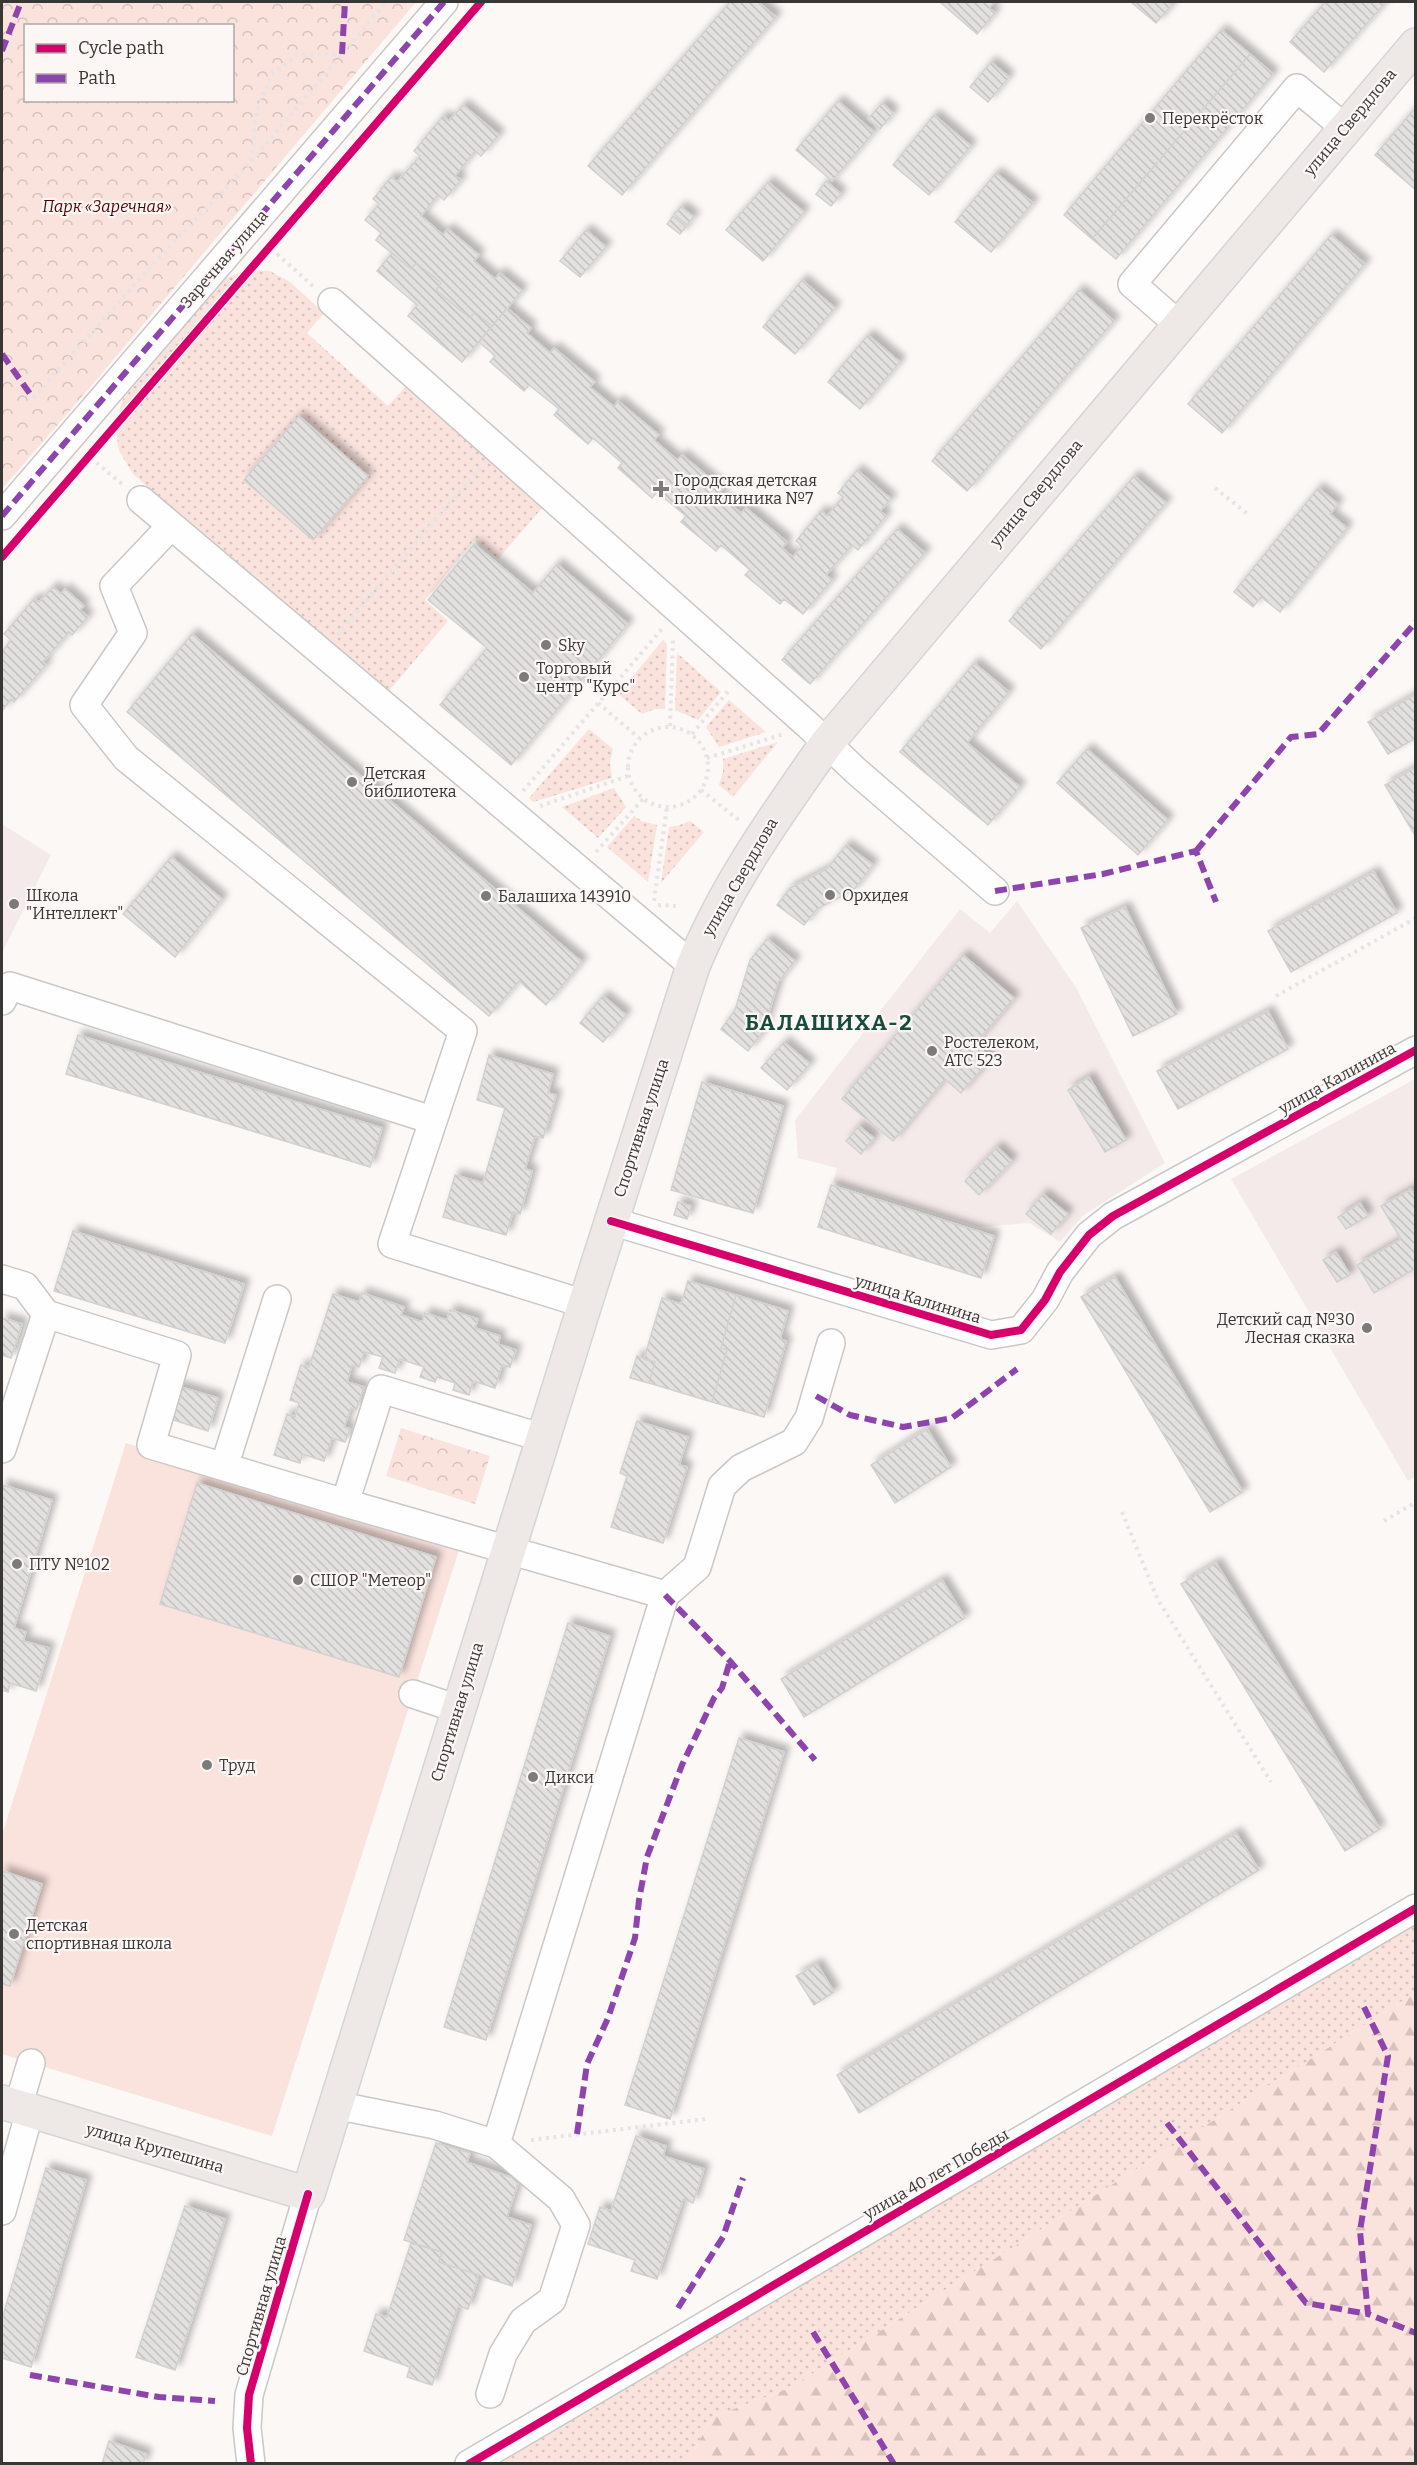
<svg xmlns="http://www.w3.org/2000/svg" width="1417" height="2465" font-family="Bitter,serif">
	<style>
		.built { fill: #f4eae9 }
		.grass { fill: url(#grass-dots) }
		.forest { fill: url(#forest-firs) }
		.park { fill: url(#park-crowns); fill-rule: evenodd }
		.pitch { fill: #fae2dd }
		.building { fill: url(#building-back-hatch); stroke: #d1d1d0; stroke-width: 1.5; filter: url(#shadow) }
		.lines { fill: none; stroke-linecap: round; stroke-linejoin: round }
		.minor-casing { stroke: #cac7c6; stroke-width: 30 }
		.major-casing { stroke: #d6d4d4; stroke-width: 36 }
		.path { stroke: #e6e4e4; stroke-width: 4; stroke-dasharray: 3 4.5; stroke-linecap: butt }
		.minor { stroke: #fefefe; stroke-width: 27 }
		.major { stroke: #eee8e7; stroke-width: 33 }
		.quiet { stroke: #8e44ad; stroke-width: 6; stroke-dasharray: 12 6; stroke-linecap: butt }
		.cycleway-casing { stroke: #fcf7f5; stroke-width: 11 }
		.cycleway { stroke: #d6006c; stroke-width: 8 }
		.poi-dot { fill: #7d7a79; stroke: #fcf7f5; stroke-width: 2 }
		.labels { text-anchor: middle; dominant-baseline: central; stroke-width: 4.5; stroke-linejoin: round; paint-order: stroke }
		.poi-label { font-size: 16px; fill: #393636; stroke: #fcf7f5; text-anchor: start }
		.street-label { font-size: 16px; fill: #393636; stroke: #fcf7f5 }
		.park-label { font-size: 16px; font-style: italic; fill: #560100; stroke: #fcf7f5 }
		.district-label { font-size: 22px; font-weight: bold; letter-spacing: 1.5px; fill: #194c3e; stroke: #fcf7f5 }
	</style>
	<defs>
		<pattern id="grass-dots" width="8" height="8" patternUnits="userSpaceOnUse" patternTransform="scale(1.5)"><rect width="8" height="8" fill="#fae2dd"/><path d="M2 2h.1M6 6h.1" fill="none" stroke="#d7c2be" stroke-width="1.8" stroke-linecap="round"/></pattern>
		<pattern id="forest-firs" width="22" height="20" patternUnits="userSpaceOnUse" patternTransform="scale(1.5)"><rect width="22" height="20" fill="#fae2dd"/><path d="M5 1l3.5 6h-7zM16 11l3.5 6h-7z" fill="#d7c2be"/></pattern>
		<pattern id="park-crowns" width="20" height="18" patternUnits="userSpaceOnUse" patternTransform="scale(1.5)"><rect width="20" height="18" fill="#fae2dd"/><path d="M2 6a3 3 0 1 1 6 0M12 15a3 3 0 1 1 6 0" fill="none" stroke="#d7c2be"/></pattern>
		<pattern id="building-back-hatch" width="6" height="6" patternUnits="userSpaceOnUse" patternTransform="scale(1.5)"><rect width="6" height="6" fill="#e2e1e0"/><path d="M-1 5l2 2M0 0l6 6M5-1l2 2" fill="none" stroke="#c3c2c1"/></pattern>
		<filter id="shadow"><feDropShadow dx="5.5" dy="-5.5" stdDeviation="3" flood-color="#0004"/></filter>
	</defs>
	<rect width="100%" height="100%" fill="#fbf8f6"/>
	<path class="built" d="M2,824L51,855L2,953Z
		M1017,901L1077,989L1165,1163L1084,1215L1060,1242L1029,1223L980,1227L833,1182L837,1168L798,1158L795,1120L960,909L990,933Z
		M1415,1079V1477L1408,1481L1231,1179Z"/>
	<path class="grass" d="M247,270L270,271L290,282L324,313L307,333L388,406L406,386L542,508L498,559L474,540L425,600L448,621L389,691L134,475L119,451L115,425L123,399L224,279Z
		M663,640L667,644L665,709H655L642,714L618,694Z
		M677,653L721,692L698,720L675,710Z
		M729,700L766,732L719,747L706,727Z
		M589,729L613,749L610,762L612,778L533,802L529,798Z
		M778,742L733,797L719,785L723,772V759Z
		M614,788L626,807L598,838L562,807Z
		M634,816L642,821L657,825L648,882L607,847Z
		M690,821L704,832L661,883L669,827L680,825Z
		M1415,1921V1993L790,2388L712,2417L690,2458L678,2464H499Z"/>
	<path class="forest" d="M1415,1993V2463H678L690,2458L712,2417L790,2388Z"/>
	<path class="park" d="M2,2H416L98,378L2,489ZM26,26H232V100H26Z
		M401,1428L490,1456L475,1504L386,1476Z"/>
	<path class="pitch" d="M126,1443L460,1547L272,2136L2,2054V1835Z"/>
	<path class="building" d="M730,2H758L776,17L622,195L588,166Z
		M940,2H995L989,8L995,13L977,34Z
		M1131,2H1168L1172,5L1156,23Z
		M1325,2H1386L1324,72L1290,42Z
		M1221,30L1250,54L1092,239L1064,215Z
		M1250,54L1273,74L1116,259L1092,239Z
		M991,62L1009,77L988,102L970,87Z
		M838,101L874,132L832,181L796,150Z
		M882,103L893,113L880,129L868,119Z
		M463,105L499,135L481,156L475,151L455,176L461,180L444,200L438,195L421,216L443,235L448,229L479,255L474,261L495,279L500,273L522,291L492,326L475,312L470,318L436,290L441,283L416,263L411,269L376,240L381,233L365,220L379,204L373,199L391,177L397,182L420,156L414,151L443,116L449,121Z
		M1416,107V190L1375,155Z
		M934,115L971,146L929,195L893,165Z
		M996,173L1033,203L991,252L955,222Z
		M826,181L841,194L831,206L816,194Z
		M768,182L804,212L763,261L726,230Z
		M681,207L694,217L687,225L674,214Z
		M673,216L686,227L680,234L667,224Z
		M586,230L606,247L580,277L560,261Z
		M1331,235L1365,264L1222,433L1188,404Z
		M392,253L411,269L416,263L441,283L436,290L470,318L475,312L492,326L462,362L408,316L417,305L377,271Z
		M802,280L835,308L795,354L763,327Z
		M1079,290L1114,321L967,491L932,461Z
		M507,308L531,328L527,333L550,353L554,348L595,382L590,387L614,407L618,401L659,435L654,440L677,460L682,455L723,489L718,494L741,513L746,508L787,542L782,548L793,557L802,546L796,541L821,511L827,516L843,497L838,493L857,470L891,499L880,511L886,516L858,550L852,545L826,575L832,580L803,614L784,599L780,604L745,575L750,570L721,545L716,551L681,522L686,516L657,492L652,498L618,468L622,463L593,438L588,444L554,415L559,409L529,385L524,391L490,362L495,356L479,342Z
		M868,335L900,362L860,409L828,382Z
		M299,416L368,476L313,540L244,480Z
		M1134,476L1166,503L1041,649L1009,621Z
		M1318,488L1338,504L1330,514L1347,528L1280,612L1261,597L1253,607L1234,592Z
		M897,529L925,553L810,684L782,660Z
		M474,544L533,593L557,564L628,624L511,765L440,705L487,648L428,600Z
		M53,587L61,594L65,589L84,606L80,610L88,617L72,635L69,632L43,662L46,665L14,702L11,699L2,711V652L11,640L4,634L34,599L39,602Z
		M192,634L582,962L546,1005L519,981L489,1016L127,712Z
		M974,663L1009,692L967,743L1020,787L988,825L900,752Z
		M1416,694V738L1388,754L1368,722Z
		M1087,749L1168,820L1138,855L1057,783Z
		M1416,767V837L1385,785Z
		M846,845L873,865L854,890L817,909L804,925L777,905L790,888L827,869Z
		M171,857L222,899L175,957L123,914Z
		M1374,872L1397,913L1291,972L1268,931Z
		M1125,907L1177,1014L1133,1036L1081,928Z
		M767,939L795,961L778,982L763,1032L748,1051L721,1029L735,1010L750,960Z
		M963,955L1014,998L975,1044L991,1058L961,1093L945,1079L893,1141L842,1099Z
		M603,996L626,1015L603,1042L580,1023Z
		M1268,1011L1288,1049L1178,1109L1157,1071Z
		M78,1035L382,1128L370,1167L66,1074Z
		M784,1042L810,1064L787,1090L761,1068Z
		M489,1055L553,1074L548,1093L556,1095L543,1138L535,1136L525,1169L532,1171L520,1214L513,1212L506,1235L443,1217L455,1175L483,1183L505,1108L477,1100Z
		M1089,1077L1126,1140L1105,1152L1068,1090Z
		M702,1082L783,1106L753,1213L671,1190Z
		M859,1126L874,1138L861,1154L846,1141Z
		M997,1147L1012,1161L979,1195L965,1181Z
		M831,1185L994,1236L981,1278L818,1227Z
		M1411,1189L1416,1197V1268L1374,1293L1357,1265L1401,1239L1381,1206Z
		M1043,1194L1068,1214L1051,1234L1026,1214Z
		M678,1202L691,1206L687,1219L674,1215Z
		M1360,1203L1368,1216L1346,1229L1338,1217Z
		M73,1231L244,1284L225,1343L54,1291Z
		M1336,1252L1350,1275L1337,1282L1323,1260Z
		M1115,1277L1243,1492L1210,1512L1081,1297Z
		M688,1281L736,1295L721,1348L727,1350L712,1402L649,1383L655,1362L644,1359L662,1298L681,1304Z
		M362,1293L404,1307L401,1315L422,1322L425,1313L447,1320L450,1310L478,1319L475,1328L500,1336L498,1344L516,1350L510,1367L502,1365L495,1388L473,1381L469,1395L453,1390L455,1383L437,1377L435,1382L420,1377L424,1367L400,1359L395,1373L379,1368L383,1357L364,1352L359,1367L352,1365L347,1382L364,1387L356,1410L351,1408L344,1427L350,1429L345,1442L332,1438L324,1461L302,1454L300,1463L274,1455L287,1414L295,1417L299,1403L290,1400L301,1365L309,1367L333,1294L359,1302Z
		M736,1295L788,1311L780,1339L786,1341L764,1417L712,1402L727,1350L721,1348Z
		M2,1318L22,1324L11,1358L2,1355Z
		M637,1356L655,1362L649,1383L630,1378Z
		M174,1385L218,1398L208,1431L164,1417Z
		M637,1421L688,1437L679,1465L687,1467L663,1543L611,1527L627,1476L620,1473Z
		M927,1429L951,1467L895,1503L871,1465Z
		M197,1483L436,1557L399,1677L160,1604Z
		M2,1485L52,1500L14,1628L26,1632L23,1641L49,1648L36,1691L10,1683L8,1692L2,1690Z
		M1216,1563L1380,1829L1345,1851L1181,1584Z
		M942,1580L965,1618L804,1717L781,1679Z
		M568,1623L610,1636L486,2040L444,2027Z
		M739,1738L784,1752L670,2119L625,2105Z
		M1236,1833L1259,1870L859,2113L837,2075Z
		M2,1871L42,1884L10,1986L2,1984Z
		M817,1964L834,1992L814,2005L796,1976Z
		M636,2136L666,2146L663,2156L704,2169L693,2203L683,2199L657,2279L631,2271L635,2260L588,2244L600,2207L611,2211Z
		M436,2143L470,2153L467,2162L519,2180L507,2217L531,2225L512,2286L439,2262L442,2252L404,2240Z
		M46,2168L86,2180L31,2367L2,2358V2319Z
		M185,2206L225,2219L175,2370L136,2357Z
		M411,2243L442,2252L439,2262L479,2275L468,2309L458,2306L432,2385L407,2377L410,2367L364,2351L376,2314L387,2317Z
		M109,2441L146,2454L143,2464H102Z"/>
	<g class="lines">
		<defs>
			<path id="minor" d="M332,302L809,726L856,771L995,891
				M1178,324L1132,284L1297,88L1345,128
				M141,500L693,966
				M2,516L444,2
				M171,526L114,586L133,633L84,705L126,758L463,1031L392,1244L585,1304
				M2,1001L10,986L432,1120
				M611,1221L991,1335L1021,1330L1045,1300L1060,1272L1089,1235L1113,1216L1416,1050
				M2,1279L25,1286L46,1314L2,1449
				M46,1314L177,1355L151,1445L345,1503
				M543,1438L381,1389L345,1503L665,1595L697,1567L722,1486L741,1468L794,1442L809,1418L831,1343
				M224,1467L277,1299
				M413,1694L458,1709
				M335,2105L435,2125L496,2144L561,2199L576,2225L552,2300L523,2321L503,2354L490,2394
				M18,2107L31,2063
				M496,2144L665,1595
				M2,2211L30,2111
				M251,2464L247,2428L249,2395L308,2194
				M469,2464L1416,1908"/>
			<path id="major" d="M2,2102L308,2194L585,1304L693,966C726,885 777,814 827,743L1416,45"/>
		</defs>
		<use href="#minor" class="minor-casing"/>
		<use href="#major" class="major-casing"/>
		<path class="path" d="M251,161L257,110L273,72L298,55L342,54
			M266,244L314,287
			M33,398L154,263L251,162L386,2
			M85,453L123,485
			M1215,488L1249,515
			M337,635L481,467
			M598,703L639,738
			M670,726L673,639
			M628 767a40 40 0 1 1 80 0a40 40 0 1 1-80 0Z
			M692,734L730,689
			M707,758L784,734
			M701,790L740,821
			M523,791L662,629
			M540,806L628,776
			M596,852L643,799
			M654,901L667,807
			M658,905L678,906
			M1276,996L1416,918
			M1122,1512L1158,1600L1271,1782
			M1384,1521L1416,1502
			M531,2140L706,2119"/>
		<use href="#minor" class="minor"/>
		<use href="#major" class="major"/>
		<path class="quiet" d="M2,51L21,2
			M342,54L345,2
			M2,354L33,398
			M2,516L444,2
			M1196,851L1291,737L1318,734L1416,622
			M995,891L1103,874L1196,851L1216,902
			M816,1396L850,1415L903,1427L952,1418L1017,1369
			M665,1595L730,1661L815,1760
			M1364,2007L1388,2056L1360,2231L1368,2314L1416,2333
			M1167,2123L1306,2303L1368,2314
			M577,2134L587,2064L608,2018L635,1938L639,1900L647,1857L682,1765L714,1698L722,1688L730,1661
			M678,2308L723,2237L743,2178
			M813,2332L894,2464
			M30,2375L159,2397L215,2401"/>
		<defs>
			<path id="cycleway" d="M2,557L481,2
				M611,1221L991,1335L1021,1330L1045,1300L1060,1272L1089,1235L1113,1216L1416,1050
				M251,2464L247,2428L249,2395L308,2194
				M469,2464L1416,1908"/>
		</defs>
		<use href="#cycleway" class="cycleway-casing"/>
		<use href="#cycleway" class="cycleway"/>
	</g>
	<g class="poi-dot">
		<circle cx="1150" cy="118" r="6"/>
		<path d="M658 480h6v6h6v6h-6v6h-6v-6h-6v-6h6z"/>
		<circle cx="546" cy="645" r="6"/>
		<circle cx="524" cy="677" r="6"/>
		<circle cx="352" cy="782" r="6"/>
		<circle cx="830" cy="895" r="6"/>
		<circle cx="486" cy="896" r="6"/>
		<circle cx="14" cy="904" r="6"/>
		<circle cx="932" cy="1051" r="6"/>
		<circle cx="1367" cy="1328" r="6"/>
		<circle cx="17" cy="1564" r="6"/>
		<circle cx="298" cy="1580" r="6"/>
		<circle cx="207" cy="1765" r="6"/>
		<circle cx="533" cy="1777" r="6"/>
		<circle cx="14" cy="1934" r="6"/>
	</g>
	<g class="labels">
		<g class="poi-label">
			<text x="1162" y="118">Перекрёсток</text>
			<text x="674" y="480">Городская детская<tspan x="674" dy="18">поликлиника №7</tspan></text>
			<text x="558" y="645">Sky</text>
			<text x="536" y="668">Торговый<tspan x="536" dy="18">центр "Курс"</tspan></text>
			<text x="364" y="773">Детская<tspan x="364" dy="18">библиотека</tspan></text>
			<text x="26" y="895">Школа<tspan x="26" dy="18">"Интеллект"</tspan></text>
			<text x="842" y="895">Орхидея</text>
			<text x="498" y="896">Балашиха 143910</text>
			<text x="944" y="1042">Ростелеком,<tspan x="944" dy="18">АТС 523</tspan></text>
			<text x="1355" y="1319" text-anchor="end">Детский сад №30<tspan x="1355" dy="18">Лесная сказка</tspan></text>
			<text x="29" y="1564">ПТУ №102</text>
			<text x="310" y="1580">СШОР "Метеор"</text>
			<text x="219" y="1765">Труд</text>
			<text x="545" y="1777">Дикси</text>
			<text x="26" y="1925">Детская<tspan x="26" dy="18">спортивная школа</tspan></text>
		</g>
		<g class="street-label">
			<text transform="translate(1350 122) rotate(-50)">улица Свердлова</text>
			<text transform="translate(224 259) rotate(-49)">Заречная улица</text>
			<text transform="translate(1036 493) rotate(-50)">улица Свердлова</text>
			<text transform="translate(740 877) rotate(-60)">улица Свердлова</text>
			<text transform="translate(1337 1078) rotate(-29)">улица Калинина</text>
			<text transform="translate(641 1128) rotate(-72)">Спортивная улица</text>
			<text transform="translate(918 1299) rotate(17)">улица Калинина</text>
			<text transform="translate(457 1712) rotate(-73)">Спортивная улица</text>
			<text transform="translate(155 2148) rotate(16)">улица Крупешина</text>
			<text transform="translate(936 2174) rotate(-30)">улица 40 лет Победы</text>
			<text transform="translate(261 2306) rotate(-74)">Спортивная улица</text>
		</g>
		<g class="park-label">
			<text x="107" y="206">Парк «Заречная»</text>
		</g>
		<g class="district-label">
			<text x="829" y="1022">БАЛАШИХА-2</text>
		</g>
	</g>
	<rect width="1417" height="2465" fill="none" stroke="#393636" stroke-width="6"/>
	<rect x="24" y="24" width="210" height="78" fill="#fcf7f5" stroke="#aeaaa9" stroke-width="1.5"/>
	<rect x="36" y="44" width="30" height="9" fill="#d6006c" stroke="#aeaaa9" stroke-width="1.5"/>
	<text x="78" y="54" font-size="18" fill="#393636">Cycle path</text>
	<rect x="36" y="74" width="30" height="9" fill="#8e44ad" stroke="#aeaaa9" stroke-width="1.5"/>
	<text x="78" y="84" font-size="18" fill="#393636">Path</text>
</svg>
